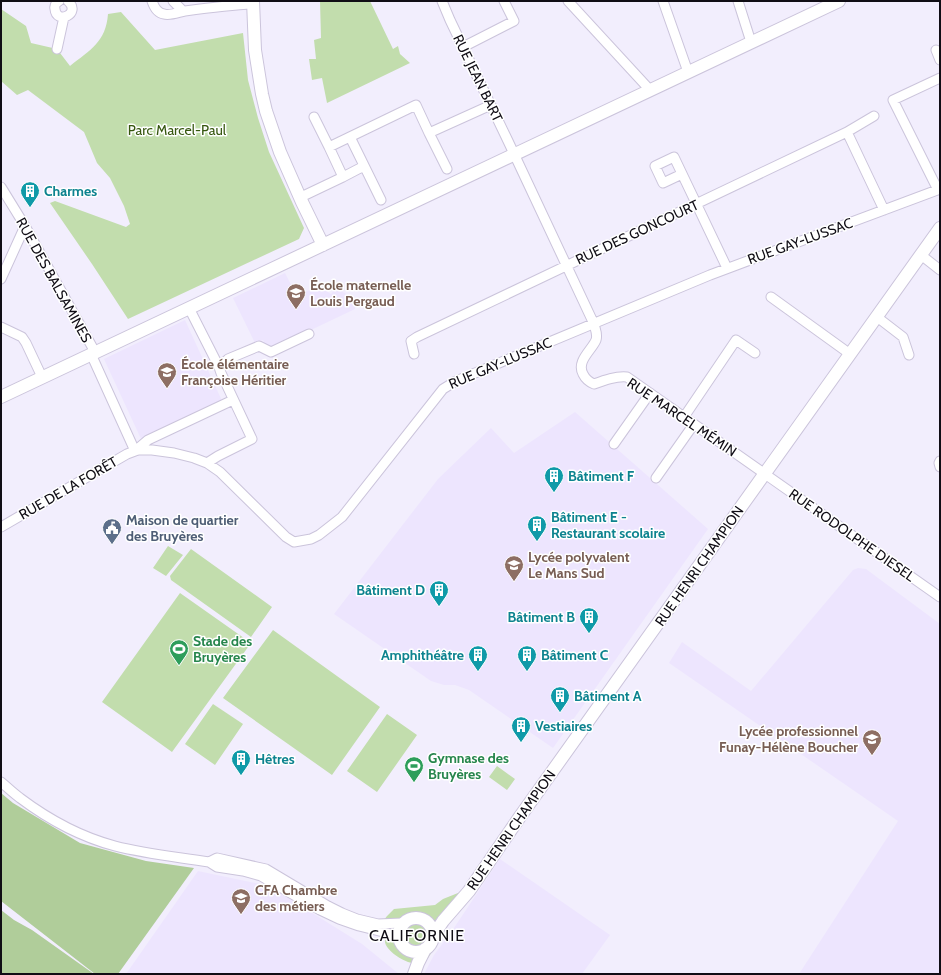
<svg xmlns="http://www.w3.org/2000/svg" width="941" height="975" font-family="Cabin,sans-serif">
	<style>
		.built { fill: #ede5fe }
		.green { fill: #c2ddad }
		.forest { fill: #b0cd9a }
		.lines { fill: none; stroke-linecap: round; stroke-linejoin: round }
		.street-casing { stroke: #cbc4db; stroke-width: 11 }
		.secondary-casing { stroke: #cbc4db; stroke-width: 14 }
		.street { stroke: #fff; stroke-width: 9 }
		.secondary { stroke: #fff; stroke-width: 12 }
		.labels { text-anchor: middle; dominant-baseline: central; stroke-width: 3; stroke-linejoin: round; paint-order: stroke }
		.street-label { font-size: 14px; fill: #100d15; stroke: #fff }
		.park-label { font-size: 14px; fill: #36570f; stroke: #fff }
		.culture-label { font-size: 14px; font-weight: bold; fill: #0d838f; stroke: #fff; text-anchor: start }
		.education-label { font-size: 14px; font-weight: bold; fill: #785e54; stroke: #fff; text-anchor: start }
		.service-label { font-size: 14px; font-weight: bold; fill: #4e5e75; stroke: #fff; text-anchor: start }
		.leisure-label { font-size: 14px; font-weight: bold; fill: #27864d; stroke: #fff; text-anchor: start }
		.quarter-label { font-size: 16px; letter-spacing: 1px; fill: #100d15; stroke: #fff }
	</style>
	<rect width="100%" height="100%" fill="#f2eefd"/>
	<path class="built" d="M285,273L297,296L318,286L331,294L336,288L355,299V309L271,349L266,347L263,340L255,343L233,298Z
		M185,320L223,403L142,441L104,359Z
		M575,412L708,529L553,748L469,690L455,685H444L431,681L334,614L438,479L491,428L514,453Z
		M858,568L866,569L940,624V974H799L898,821L669,663L682,642L751,691L853,570Z
		M500,859L610,935L582,974H424L434,955L452,931Z
		M198,871L269,886L362,944L399,974H126Z"/>
	<path class="green" d="M320,1H370L393,49L398,46L400,54L410,63L327,103L322,78L312,80L309,59H316L314,40L321,38Z
		M1,9L26,26L31,43L57,49L70,66C90,50 106,42 108,14L121,12L155,50L243,33L248,80L258,118L269,152L304,228L299,239L128,319L92,264L50,203L55,201L126,227L130,224L124,206L110,178L97,163L84,132L28,90L17,95L1,81Z
		M168,546L183,555L166,576L153,568Z
		M191,549L272,607L251,637L171,580L170,576Z
		M180,593L251,643L172,752L102,702Z
		M273,630L380,707L332,775L223,698Z
		M213,704L243,724L215,765L185,744Z
		M387,714L417,735L377,792L347,771Z
		M497,766L515,779L507,790L489,777Z
		M463,891L432,930C422,909 396,919 401,939C403,945 405,948 411,950C417,953 424,952 430,952L434,949L424,964C419,963 413,964 408,962C400,959 386,950 385,942C385,936 388,930 389,924L384,920L387,916L394,909L435,905L443,899Z
		M404 935a12 12 0 1 1 24 0a12 12 0 1 1-24 0Z"/>
	<path class="forest" d="M1,793L13,803L80,843L146,861L194,868L118,974H95L1,901Z
		M1,910L14,920L32,930L94,974H1Z"/>
	<g class="lines">
		<defs>
			<path id="street" d="M59,1C56,3 54,5 55,9C56,25 82,14 68,1
				M152,1C154,7 157,13 164,14C170,16 179,12 185,11C207,8 230,5 253,4
				M173,1L183,11
				M442,1L450,20L508,141L594,324C595,329 598,334 596,340C592,350 576,361 583,374C586,380 589,382 594,384C605,380 616,376 627,377L940,597
				M568,1L650,90
				M663,1L688,72
				M738,1L751,42
				M463,47L514,21L504,1
				M57,49L64,17
				M936,50L940,60
				M314,117L329,147
				M847,132L884,210
				M429,133L447,169
				M350,137L381,200
				M682,174L663,183L655,166L674,157L727,268
				M343,177L364,166
				M1,187L25,226L95,352
				M938,190L893,100L940,78
				M301,197L343,177L329,147L416,105L429,133L491,105
				M921,255L940,270
				M1,279L25,226
				M771,297L850,354
				M189,308L219,367
				M877,317L903,337L909,355
				M1,327L22,337L26,343L42,377
				M91,354L135,451
				M414,354L411,341L417,337L847,132L874,116
				M684,417L736,340L755,353
				M614,444L650,393
				M135,451L139,450H152L174,453L194,458L207,463L220,472L286,537L294,542L311,539L319,535L342,517L443,389L456,381L710,275L940,189
				M940,461L939,463L940,467
				M207,463L218,456L252,439L221,373L219,367L228,359L259,346L271,352L309,334
				M656,478L694,424
				M1,527L127,454L135,451L148,440L233,400
				M1,782C7,787 13,793 20,798C48,819 81,837 115,846C146,854 178,857 209,862L217,867L243,871L261,876L320,910L339,919L359,926L387,933L397,937L401,941
				M209,862L217,858L266,869L328,906L342,913L357,919L378,924L402,923L406,922"/>
			<path id="secondary" d="M253,1L255,50L262,94L266,111L280,152L302,202L323,245
				M1,397L839,1
				M399 935a17 17 0 1 1 34 0a17 17 0 1 1-34 0Z
				M433,936L443,921L469,891L519,818L940,228
				M414,974L418,963L425,949"/>
		</defs>
		<use href="#street" class="street-casing"/>
		<use href="#secondary" class="secondary-casing"/>
		<use href="#street" class="street"/>
		<use href="#secondary" class="secondary"/>
	</g>
	<defs>
		<symbol id="building-pin" viewBox="-11 -11 22 30"><path d="M0 17L-7.5 6A9.5 9.5 0 1 1 7.5 6Z" fill="#0f9aa8" stroke="#fff"/><path d="M-4-6H4V6H1V3H-1V6H-4ZM-2.5-4.3h1.7v1.8h-1.7ZM.8-4.3h1.7v1.8H.8ZM-2.5-1h1.7V.8h-1.7ZM.8-1h1.7V.8H.8Z" fill="#fff"/></symbol>
		<symbol id="school-pin" viewBox="-11 -11 22 30"><path d="M0 17L-7.5 6A9.5 9.5 0 1 1 7.5 6Z" fill="#8d6e63" stroke="#fff"/><path d="M0-5L7-2L0 1L-7-2ZM-4 1L0 2.5L4 1V4Q0 6-4 4Z" fill="#fff"/></symbol>
		<symbol id="civic-pin" viewBox="-11 -11 22 30"><path d="M0 17L-7.5 6A9.5 9.5 0 1 1 7.5 6Z" fill="#5c6f8a" stroke="#fff"/><path d="M-.6-6.5H3V-4.5H.6V-3L4-1V1h2V6H-6V1h2V-1L-.6-3ZM-1.2 2.5V6h2.4V2.5Z" fill="#fff"/></symbol>
		<symbol id="stadium-pin" viewBox="-11 -11 22 30"><path d="M0 17L-7.5 6A9.5 9.5 0 1 1 7.5 6Z" fill="#2e9e5b" stroke="#fff"/><path d="M0-5a6.5 5 0 1 0 0 10a6.5 5 0 1 0 0-10ZM-3.5-1.8h7v3.6h-7Z" fill="#fff"/></symbol>
	</defs>
	<g fill-rule="evenodd">
		<use href="#building-pin" x="19" y="180" width="22" height="30"/>
		<use href="#school-pin" x="285" y="282" width="22" height="30"/>
		<use href="#school-pin" x="156" y="361" width="22" height="30"/>
		<use href="#building-pin" x="543" y="465" width="22" height="30"/>
		<use href="#building-pin" x="526" y="514" width="22" height="30"/>
		<use href="#civic-pin" x="101" y="517" width="22" height="30"/>
		<use href="#school-pin" x="503" y="554" width="22" height="30"/>
		<use href="#building-pin" x="428" y="579" width="22" height="30"/>
		<use href="#building-pin" x="578" y="606" width="22" height="30"/>
		<use href="#stadium-pin" x="168" y="638" width="22" height="30"/>
		<use href="#building-pin" x="467" y="644" width="22" height="30"/>
		<use href="#building-pin" x="516" y="644" width="22" height="30"/>
		<use href="#building-pin" x="549" y="685" width="22" height="30"/>
		<use href="#building-pin" x="510" y="715" width="22" height="30"/>
		<use href="#school-pin" x="861" y="728" width="22" height="30"/>
		<use href="#building-pin" x="230" y="748" width="22" height="30"/>
		<use href="#stadium-pin" x="403" y="755" width="22" height="30"/>
		<use href="#school-pin" x="230" y="887" width="22" height="30"/>
	</g>
	<g class="labels">
		<g class="street-label">
			<text transform="translate(478 78) rotate(64)">RUE JEAN BART</text>
			<text transform="translate(637 232) rotate(-25)">RUE DES GONCOURT</text>
			<text transform="translate(800 241) rotate(-20)">RUE GAY-LUSSAC</text>
			<text transform="translate(54 280) rotate(61)">RUE DES BALSAMINES</text>
			<text transform="translate(500 363) rotate(-23)">RUE GAY-LUSSAC</text>
			<text transform="translate(682 417) rotate(34)">RUE MARCEL MÉMIN</text>
			<text transform="translate(68 488) rotate(-30)">RUE DE LA FORÊT</text>
			<text transform="translate(852 535) rotate(35)">RUE RODOLPHE DIESEL</text>
			<text transform="translate(699 566) rotate(-55)">RUE HENRI CHAMPION</text>
			<text transform="translate(511 830) rotate(-55)">RUE HENRI CHAMPION</text>
		</g>
		<g class="park-label">
			<text x="177" y="130">Parc Marcel-Paul</text>
		</g>
		<g class="culture-label">
			<text x="44" y="191">Charmes</text>
			<text x="568" y="476">Bâtiment F</text>
			<text x="551" y="517">Bâtiment E -<tspan x="551" dy="16">Restaurant scolaire</tspan></text>
			<text x="425" y="590" text-anchor="end">Bâtiment D</text>
			<text x="575" y="617" text-anchor="end">Bâtiment B</text>
			<text x="464" y="655" text-anchor="end">Amphithéâtre</text>
			<text x="541" y="655">Bâtiment C</text>
			<text x="574" y="696">Bâtiment A</text>
			<text x="535" y="726">Vestiaires</text>
			<text x="255" y="759">Hêtres</text>
		</g>
		<g class="education-label">
			<text x="310" y="285">École maternelle<tspan x="310" dy="16">Louis Pergaud</tspan></text>
			<text x="181" y="364">École élémentaire<tspan x="181" dy="16">Françoise Héritier</tspan></text>
			<text x="528" y="557">Lycée polyvalent<tspan x="528" dy="16">Le Mans Sud</tspan></text>
			<text x="858" y="731" text-anchor="end">Lycée professionnel<tspan x="858" dy="16">Funay-Hélène Boucher</tspan></text>
			<text x="255" y="890">CFA Chambre<tspan x="255" dy="16">des métiers</tspan></text>
		</g>
		<g class="service-label">
			<text x="126" y="520">Maison de quartier<tspan x="126" dy="16">des Bruyères</tspan></text>
		</g>
		<g class="leisure-label">
			<text x="193" y="641">Stade des<tspan x="193" dy="16">Bruyères</tspan></text>
			<text x="428" y="758">Gymnase des<tspan x="428" dy="16">Bruyères</tspan></text>
		</g>
		<g class="quarter-label">
			<text x="417" y="935">CALIFORNIE</text>
		</g>
	</g>
	<rect width="941" height="975" fill="none" stroke="#100d15" stroke-width="4"/>
</svg>
